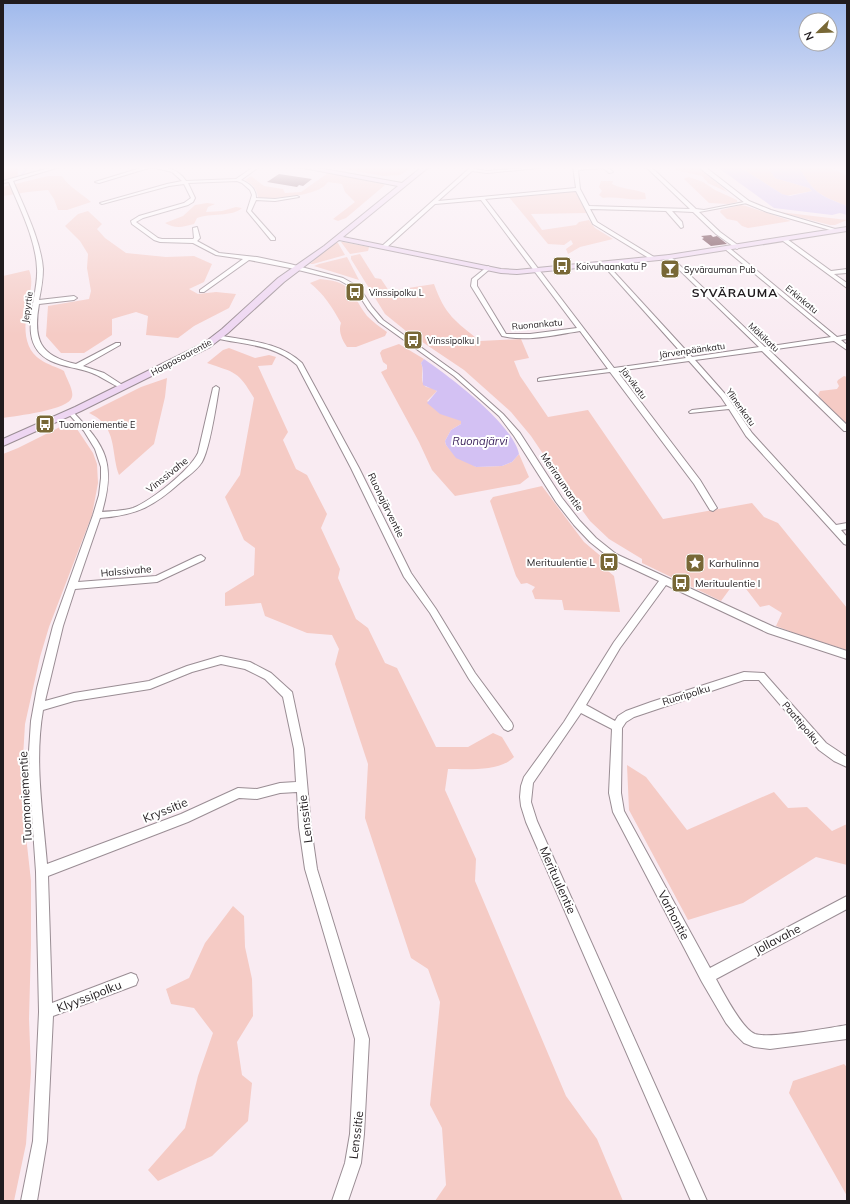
<svg xmlns="http://www.w3.org/2000/svg" width="850" height="1204" font-family="Mulish,sans-serif">
	<style>
		.green { fill: #f5cbc5 }
		.water { fill: #d3c1f3 }
		.lines { fill: none; stroke-linecap: round; stroke-linejoin: round }
		.stream { stroke: #d3c1f3; stroke-width: 1.5 }
		.building { fill: #5a2a36 }
		.minor-casing { stroke: #9a8d94; stroke-width: 2 }
		.tertiary-casing { stroke: #9a8d94; stroke-width: 2 }
		.secondary-casing { stroke: #9a8d94; stroke-width: 2 }
		.minor { fill: #fff; fill-rule: evenodd }
		.tertiary { fill: #fff; fill-rule: evenodd }
		.secondary { fill: #eed6f2; fill-rule: evenodd }
		.labels { text-anchor: middle; dominant-baseline: central; stroke-width: 4; stroke-linejoin: round; paint-order: stroke }
		.far-poi-label { font-size: 9px; fill: #201b1e; stroke: #fff; text-anchor: start }
		.far-street-label { font-size: 9px; fill: #201b1e; stroke: #fff }
		.street-label { font-size: 10px; fill: #201b1e; stroke: #fff }
		.poi-label { font-size: 10px; fill: #201b1e; stroke: #fff; text-anchor: start }
		.water-label { font-size: 11px; font-style: italic; fill: #3c225d; stroke: #fff }
		.far-district-label { font-size: 12px; font-weight: bold; letter-spacing: 1px; fill: #201b1e; stroke: #fff }
		.near-street-label { font-size: 12px; fill: #201b1e; stroke: #fff }
	</style>
	<rect width="100%" height="100%" fill="#f9ebf2"/>
	<path class="green" d="M3,166H17L18,175L16,177L3,181Z
		M327,166H413L400,175L383,176Z
		M672,166H696L721,186L727,192L708,183L702,176L676,170Z
		M738,166H767L775,178L809,188L812,191L785,196Z
		M798,166C819,166 828,164 847,176V206C838,202 827,199 819,193C809,186 804,175 798,166Z
		M328,173L380,183L385,185L346,218L338,221L333,219L355,202L345,192L342,184L328,182C326,184 324,187 321,188C309,196 271,200 258,197C257,189 252,184 245,180L251,176L264,186L283,189L285,193L301,192Z
		M48,176H62C69,187 81,193 91,202L67,210H58L54,199L48,190L28,192L3,196V187Z
		M689,177L703,182L715,190L737,200V202L728,204L709,203L684,179L685,178Z
		M601,181H613L612,184C622,189 634,189 645,193L646,199C631,201 617,196 603,198L599,195L602,191L599,187Z
		M576,190L587,213L531,214L542,230L576,225L579,222L589,220L595,228L613,239L580,247L568,254L566,249L573,244L571,240L564,245L548,244L508,196Z
		M207,203L215,204L208,207L206,212L222,211L236,207L242,208C233,217 209,213 197,218L194,224C183,227 175,229 165,223L183,216L195,205Z
		M741,205L746,206L791,221L748,228L742,226L737,221L727,219L720,212L721,210Z
		M88,211L102,224L97,229L105,238L126,253L166,257L194,256L212,264L204,282L189,289L198,294L216,292L236,294L229,308L194,326L178,338L146,335L148,316L136,312L112,319V335L84,353H61L46,336L48,306L89,299L91,291L87,268L88,254L80,241L65,226L78,214Z
		M779,212L847,220L835,225H830Z
		M335,242L338,243L345,255L313,264H310Z
		M341,242H343L369,247L368,251L350,254Z
		M360,254L375,278L381,279L389,291L434,284C445,315 455,321 480,341L521,339L529,358L514,361L520,376L548,417L588,410L663,519L752,503L764,517L778,523L847,608V650L802,636L776,626L782,613L769,605L760,607L743,585L732,586L721,601L642,563V559L609,539L590,521L568,491L531,436L511,412L464,370L406,331L385,314L351,259V256Z
		M347,257L359,280L314,266L319,264Z
		M29,270C33,279 31,288 29,298C25,319 20,347 41,360C48,365 57,367 64,371C66,378 74,390 72,397C70,410 15,416 3,418V276Z
		M320,279C354,282 350,293 367,316C373,322 380,327 387,332L385,336L356,347H347C342,340 338,331 341,323C332,307 324,294 310,283Z
		M399,344L424,359L421,363C425,371 418,380 426,387L432,388L437,391L427,401L461,420V424L451,430L445,441L446,445L451,451L476,467L502,466L512,462L519,454L529,477L520,484L455,496L432,470L419,442L381,372L387,369V365L383,362L380,353L382,350Z
		M229,348L255,358L269,355L276,357L272,365L258,366L288,432L283,440L296,469L307,475L327,514L321,528L340,569L338,578L356,619L368,628L385,663L397,668L436,747H468L493,733L502,737L514,757C500,772 467,769 448,769L445,790L476,859L475,881L566,1096L597,1139L623,1201H435L446,1185L442,1128L430,1105L440,1002L428,969L411,958L365,818L368,764L335,664L339,649L332,635L307,633L265,616L261,603L225,606V593L254,575L255,548L244,540L225,497L240,475L254,398C238,371 236,373 207,363L223,350Z
		M844,376L847,377V424L828,407L818,395L820,391L837,389L839,386L837,382L838,380Z
		M167,378L165,397L154,444L119,475C112,457 116,436 102,422C99,418 93,415 89,413L141,387Z
		M70,424L77,429L93,453L97,464L98,483L92,515L49,627L40,657L25,724L21,791L31,881V945L29,1019L31,1072L26,1144L14,1201H3V454L18,448L62,426Z
		M542,486L584,542L603,558L601,565L614,576L620,612L564,610L562,600L535,599L532,591L535,587L527,583L521,584L516,576L490,501L493,497Z
		M627,765L646,777L687,830L774,792L788,808L807,807L832,831L847,824V865L816,857L743,903L688,920L629,810Z
		M233,906L244,916L245,947L252,979L253,1016L237,1042L242,1075L252,1083L248,1121L212,1156L158,1181L148,1170L185,1128L198,1076L213,1033L194,1008L171,1004L166,989L189,978L205,943Z
		M844,1064L847,1067V1196L789,1093L793,1081Z"/>
	<path class="water" d="M716,166H738L782,194L790,196L812,191L809,188L775,178L767,166H798C804,175 810,187 819,193C827,199 838,202 847,206V215L840,213L832,215L774,208Z
		M424,359C450,377 513,424 519,454L512,462L502,466L476,467L456,458L446,445L445,441L451,430L461,424V421L440,414L427,403L437,391L423,385C422,377 424,369 421,363Z"/>
	<g class="lines">
		<path class="stream" d="M20,177L29,166"/>
	</g>
	<path class="building" d="M279,174L312,179L303,186L299,185L297,187L267,182Z
		M711,235L713,237L717,236L727,244L711,246L702,239L704,238L701,236Z"/>
	<g class="lines">
		<defs>
			<path id="minor" d="M56,166H63L13,181C24,207 41,241 43,269C43,280 41,290 39,300L74,296L77,298L74,300L39,304C33,339 39,356 76,364L116,343H120V345L83,366L104,373L124,386V388C118,389 101,376 92,373C79,368 64,367 51,361C14,343 39,298 37,269C36,239 20,209 9,182L3,183V181Z
				M147,166C162,166 177,167 186,181L236,179L255,166H260L241,180C249,183 256,188 256,198L275,199L297,196L299,197L275,201L256,200L251,211L275,238V240H271L247,211L252,195L250,190L242,183L237,181L188,183L195,198L193,202L188,205L143,218L136,222L158,238L162,239H193L194,238L193,228L197,227L200,238L197,241L219,253L257,257L290,264L343,278L359,287L372,307L383,320L458,374L503,414L520,433L562,498L580,521L596,538L616,554L774,627L847,651V659L768,633L666,585L620,648L586,705L615,721L618,716L626,711L651,702L744,672L764,673L826,743L847,757V767L834,761L819,750L759,680H744L634,717L626,722L622,728L621,793L624,811L710,968L847,896V909L716,979C723,992 742,1029 755,1034C770,1039 828,1028 847,1025V1039L770,1049L754,1047L744,1043L735,1034L726,1023L702,982L613,812L609,793L612,729L581,713L533,783L531,802L537,821L707,1201H691L526,822L521,806L520,797L521,786L524,777L564,722L614,642L659,581L610,558L590,542L574,525L556,502L514,436L499,416L454,376L379,322L368,309L355,289L339,280L290,268L249,260L204,292H200V290L243,259L216,255L193,243L160,242L154,240L132,224L131,221L139,216L184,203L191,198L184,184L169,186L102,204L100,203L167,184L182,181L172,172L152,167L99,183L95,182Z
				M472,166H477L474,169L487,171L537,167L539,168L487,173L472,171L438,201L576,188L573,166H577V168L606,166L613,172L609,173L603,168L578,170L580,189L589,206L690,209L645,166H650L696,209L704,210L749,201V202L747,203L699,212L720,232L739,246L740,247L737,249L716,234L693,212L672,211L682,222L683,227L681,228L666,211L590,209L597,222L654,257V259L652,260L593,224L576,191L485,199L614,368L686,358L603,265L602,264L605,262L692,357L759,347L667,258V256L669,255L765,347L831,337L725,249V247L727,246L837,337L847,335V339L841,340L847,345V350L834,341L769,350L847,425V431H844L762,351L695,360L726,395L752,433L836,525L847,523V529L841,530L847,537V545L844,544L746,436L729,409L690,413L689,412L692,410L727,406L721,397L689,361L617,371L700,480L717,508L713,511L710,510L694,484L610,372L538,381V379L540,378L608,369L580,331C554,335 527,342 502,336L471,286L472,279L488,266L491,268L477,280V286L506,334H530L577,328L481,200L435,204L386,248H382V246Z
				M783,239H787L831,271L847,269V273L834,274L847,283V288L783,241Z
				M217,335C247,341 278,341 302,363L359,468L411,573L436,609L475,673L512,723L513,726L512,729L508,731L504,729L469,679L430,613L404,577L351,468L297,365C274,344 244,345 215,338L214,337Z
				M216,386L219,388C216,406 210,448 202,462C197,470 188,476 182,481C154,506 138,515 100,518L78,582L156,576L198,556L201,555L205,558L204,560L157,582L75,589L63,626L45,701L74,693L149,681L187,666L221,656L250,662L271,673L292,692L304,749L311,827L317,869L369,1039L364,1134L361,1163L348,1201H332L345,1163L350,1134L355,1039L305,869L299,827L297,792L280,793L257,799L239,798L188,822L48,876L52,1003L131,973L136,975L138,980L136,985L53,1016L47,1141L37,1201H21L33,1141L39,1012L36,872L30,786L29,751L31,721L37,688L53,626L93,515L99,495L101,478V467L95,449L84,431L67,412L70,410L72,411C106,446 116,463 102,512C112,511 123,511 133,508C151,501 190,470 198,453L213,388ZM221,664L245,669L265,679L283,697L294,749L296,782L280,783L257,789L238,788L181,814L47,864C43,814 34,761 43,710L74,701L150,689L192,672Z"/>
			<path id="tertiary" d="M697,166H704L749,201L771,210L842,231L837,232L767,212L745,203Z"/>
			<path id="secondary" d="M293,166H307L402,183L423,166H430L343,237L501,269L517,270L669,255L847,227V231L669,259L517,274L501,273L339,240L284,282L228,333L210,347L81,411L3,446V439L75,407L204,343L222,329L278,278L324,246L398,186Z"/>
		</defs>
		<use href="#minor" class="minor-casing"/>
		<use href="#tertiary" class="tertiary-casing"/>
		<use href="#secondary" class="secondary-casing"/>
		<use href="#minor" class="minor"/>
		<use href="#tertiary" class="tertiary"/>
		<use href="#secondary" class="secondary"/>
	</g>
	<linearGradient id="sky" x2="0" y2="1"><stop stop-color="#9fb9ec"/><stop offset="0.5" stop-color="#fcf6f9"/><stop offset="1" stop-color="#fcf6f9" stop-opacity="0"/></linearGradient>
	<rect width="850" height="335" fill="url(#sky)"/>
	<defs>
		<symbol id="bus-square" viewBox="-11 -11 22 22"><rect x="-9" y="-9" width="18" height="18" rx="4" fill="#786836" stroke="#fff"/><path d="M-5-6H5V4H4V6H2V4H-2V6H-4V4H-5ZM-3.5-4V0h7V-4ZM-3.5 1.2v1.5H-2V1.2ZM2 1.2v1.5H3.5V1.2Z" fill="#fff"/></symbol>
		<symbol id="bar-square" viewBox="-11 -11 22 22"><rect x="-9" y="-9" width="18" height="18" rx="4" fill="#786836" stroke="#fff"/><path d="M-6-5H6L.8 .8V4.5H3.5V6h-7V4.5H-.8V.8Z" fill="#fff"/></symbol>
		<symbol id="sight-square" viewBox="-11 -11 22 22"><rect x="-9" y="-9" width="18" height="18" rx="4" fill="#786836" stroke="#fff"/><path d="M0-6L1.8-2.2L6-1.7L2.9 1.2L3.7 5.4L0 3.3L-3.7 5.4L-2.9 1.2L-6-1.7L-1.8-2.2Z" fill="#fff"/></symbol>
	</defs>
	<g fill-rule="evenodd">
		<use href="#bus-square" x="551" y="255" width="22" height="22"/>
		<use href="#bar-square" x="659" y="258" width="22" height="22"/>
		<use href="#bus-square" x="344" y="281" width="22" height="22"/>
		<use href="#bus-square" x="402" y="329" width="22" height="22"/>
		<use href="#bus-square" x="34" y="413" width="22" height="22"/>
		<use href="#bus-square" x="598" y="551" width="22" height="22"/>
		<use href="#sight-square" x="684" y="552" width="22" height="22"/>
		<use href="#bus-square" x="670" y="572" width="22" height="22"/>
	</g>
	<g class="labels">
		<g class="far-poi-label">
			<text x="576" y="266">Koivuhaankatu P</text>
			<text x="684" y="269">Syvärauman Pub</text>
			<text x="369" y="292">Vinssipolku L</text>
			<text x="427" y="340">Vinssipolku I</text>
			<text x="59" y="424">Tuomoniementie E</text>
		</g>
		<g class="far-street-label">
			<text transform="translate(802 299) rotate(40)">Erkinkatu</text>
			<text transform="translate(27 307) rotate(-82)">Jepyrtie</text>
			<text transform="translate(537 324) rotate(-5)">Ruonankatu</text>
			<text transform="translate(764 337) rotate(43)">Mäkikatu</text>
			<text transform="translate(692 350) rotate(-8)">Järvenpäänkatu</text>
			<text transform="translate(181 357) rotate(-28)">Haapasaarentie</text>
			<text transform="translate(634 383) rotate(53)">Järvikatu</text>
			<text transform="translate(741 407) rotate(55)">Ylinenkatu</text>
		</g>
		<g class="street-label">
			<text transform="translate(167 475) rotate(-39)">Vinssivahe</text>
			<text transform="translate(562 482) rotate(56)">Meriraumantie</text>
			<text transform="translate(386 505) rotate(64)">Ruonajärventie</text>
			<text transform="translate(126 571) rotate(-5)">Halssivahe</text>
			<text transform="translate(686 695) rotate(-17)">Ruoripolku</text>
			<text transform="translate(801 723) rotate(50)">Paattipolku</text>
		</g>
		<g class="poi-label">
			<text x="595" y="562" text-anchor="end">Merituulentie L</text>
			<text x="709" y="563">Karhulinna</text>
			<text x="695" y="583">Merituulentie I</text>
		</g>
		<g class="water-label">
			<text x="480" y="441">Ruonajärvi</text>
		</g>
		<g class="far-district-label">
			<text x="735" y="292">SYVÄRAUMA</text>
		</g>
		<g class="near-street-label">
			<text transform="translate(25 797) rotate(-93)">Tuomoniementie</text>
			<text transform="translate(165 810) rotate(-22)">Kryssitie</text>
			<text transform="translate(305 819) rotate(-97)">Lenssitie</text>
			<text transform="translate(558 880) rotate(66)">Merituulentie</text>
			<text transform="translate(674 915) rotate(62)">Varhontie</text>
			<text transform="translate(777 939) rotate(-28)">Jollavahe</text>
			<text transform="translate(89 996) rotate(-21)">Klyyssipolku</text>
			<text transform="translate(356 1135) rotate(-83)">Lenssitie</text>
		</g>
	</g>
	<rect width="850" height="1204" fill="none" stroke="#201b1e" stroke-width="8"/>
	<g transform="translate(818 32) rotate(247)"><circle r="19" fill="#ffffff" stroke="#a6a4a5"/>
	<path d="M0-3L7 15L0 10L-7 15Z" fill="#786836"/>
	<text y="-6" font-size="11" font-weight="bold" text-anchor="middle" fill="#201b1e">N</text>
	</g>
</svg>
